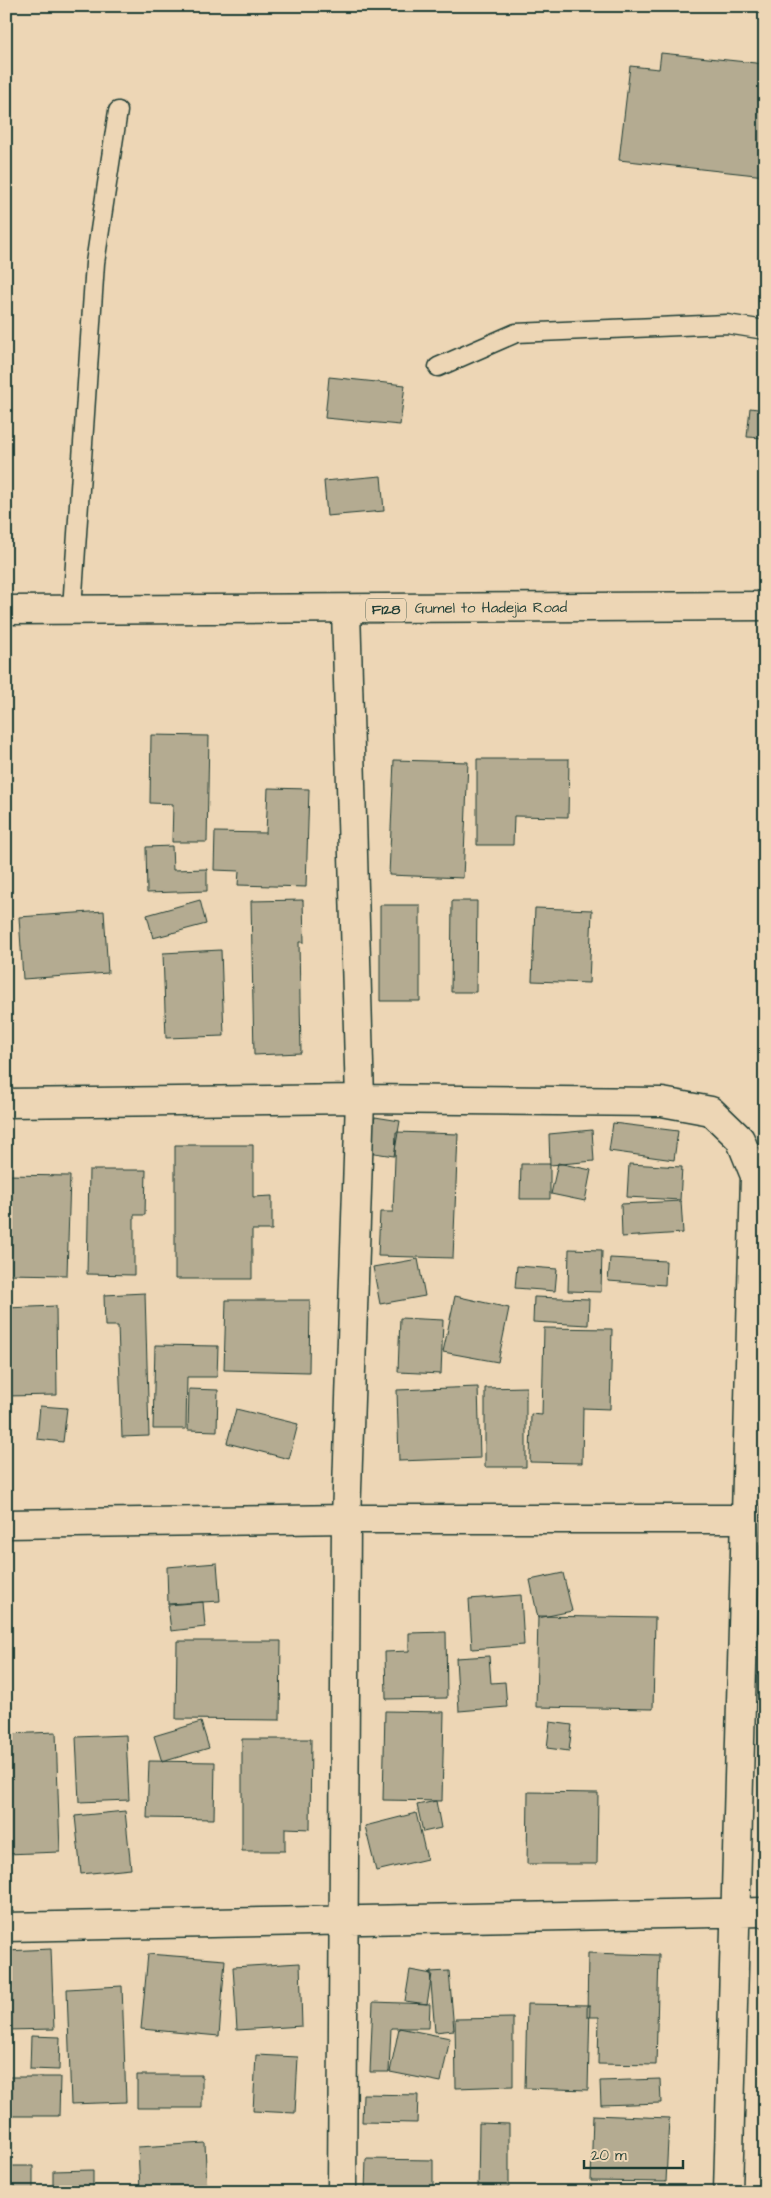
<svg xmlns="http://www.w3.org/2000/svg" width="771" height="2198" font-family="'Architects Daughter',sans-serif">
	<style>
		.building { fill: #b4ab91; stroke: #1f3d34 }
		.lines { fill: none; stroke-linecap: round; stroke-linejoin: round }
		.service-casing { stroke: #1f3d34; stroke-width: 21 }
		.minor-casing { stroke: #1f3d34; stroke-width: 31 }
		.primary-casing { stroke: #1f3d34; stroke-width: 31 }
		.service { stroke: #edd6b5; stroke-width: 18 }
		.minor { stroke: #edd6b5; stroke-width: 28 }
		.primary { stroke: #edd6b5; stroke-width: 28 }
		.labels { text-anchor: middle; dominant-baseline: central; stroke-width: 4; stroke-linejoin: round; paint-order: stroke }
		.shield { fill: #edd6b5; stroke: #5d6b5b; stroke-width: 1 }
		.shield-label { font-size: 14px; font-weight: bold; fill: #1f3d34 }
		.street-label { font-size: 15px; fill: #1f3d34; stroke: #edd6b5 }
	</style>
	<rect width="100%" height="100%" fill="#edd6b5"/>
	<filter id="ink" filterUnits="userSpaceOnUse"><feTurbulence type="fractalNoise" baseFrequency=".02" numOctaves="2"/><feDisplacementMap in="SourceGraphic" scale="10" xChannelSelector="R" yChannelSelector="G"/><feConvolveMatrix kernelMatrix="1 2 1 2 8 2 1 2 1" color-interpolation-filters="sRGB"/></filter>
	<g filter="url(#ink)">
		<path class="building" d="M661,53L765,64V176L619,160L630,66L659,69Z
			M329,377L405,385L400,425L325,418Z
			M750,408L765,410V438L747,437Z
			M381,476L384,511L327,516L324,481Z
			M151,735L209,736L207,842H172L173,804L150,803Z
			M477,759H569L568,817L514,816L513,845H477Z
			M394,760L468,762L463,878L389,875Z
			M268,788L309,789L306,887L238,885L239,871L214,870L215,832L266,833Z
			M172,846L173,870L207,869V891L147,893L146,847Z
			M200,900L206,924L153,938L147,915Z
			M303,900L304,942H299L301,1053L254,1055L251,901Z
			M452,901H477L476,992H451Z
			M380,905H420V1001H380Z
			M535,908L592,910L589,983L532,981Z
			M104,911L108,973L23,979L19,917Z
			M221,950L224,1036L166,1038L163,953Z
			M375,1117L400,1121L394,1156L368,1152Z
			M613,1123L678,1131L674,1160L609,1151Z
			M592,1130L594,1161L550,1165L549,1134Z
			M396,1132L458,1134L453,1258L378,1256L380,1212H393Z
			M175,1145H253V1197L272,1196V1230H252V1279H175Z
			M558,1163L591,1170L585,1201L551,1194Z
			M521,1164H550V1199H520Z
			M629,1164L682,1167L680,1200L627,1197Z
			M89,1170H146L145,1215H134V1275L87,1274Z
			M6,1175L70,1176L67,1275L6,1274Z
			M681,1201L683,1233L622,1237L621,1204Z
			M569,1249L602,1250L601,1292L568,1291Z
			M610,1258L666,1261L665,1285L608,1281Z
			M418,1259L425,1296L380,1304L373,1267Z
			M517,1266L557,1269L555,1291L515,1288Z
			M145,1293L149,1436L122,1437L118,1326H105L104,1295Z
			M455,1296L509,1308L498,1362L443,1352Z
			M534,1297L589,1299L588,1325L533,1322Z
			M226,1300H310L309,1372L224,1370Z
			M56,1306L57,1395L6,1396V1308Z
			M400,1318L443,1320L441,1374L398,1372Z
			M544,1328L612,1329L610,1409L583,1408L582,1463L530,1462L531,1414L542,1415Z
			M155,1345L218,1346L217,1377H187L186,1429H153Z
			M478,1387L480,1458L399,1461L397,1390Z
			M526,1387V1467H485V1388Z
			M189,1389L218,1390L217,1431L188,1430Z
			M40,1406L67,1408L63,1442L37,1439Z
			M236,1409L298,1424L289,1459L227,1443Z
			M217,1563L220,1601L168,1604L167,1567Z
			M563,1573L572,1611L538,1618L530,1580Z
			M521,1595L524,1645L472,1649L469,1599Z
			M203,1602L205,1627L171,1631L168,1605Z
			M538,1616L655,1618L653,1709L536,1707Z
			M446,1632L447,1698L386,1699L385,1652L409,1651V1633Z
			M177,1641H281L280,1720L176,1719Z
			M489,1656L491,1683L505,1682L507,1707L459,1711L456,1658Z
			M385,1711L444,1712L442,1801L383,1800Z
			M201,1722L209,1748L162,1762L154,1736Z
			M550,1722L572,1725L569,1751L547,1748Z
			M56,1732L60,1852L6,1854V1734Z
			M126,1735L129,1800L79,1802L76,1737Z
			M242,1739H311L310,1829L285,1828V1851H242Z
			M149,1761L215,1762L214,1819L147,1818Z
			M528,1792L598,1793L597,1864H527Z
			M436,1801L441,1828L423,1832L417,1805Z
			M125,1811L131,1869L81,1874L75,1816Z
			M416,1813L427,1859L376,1871L365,1826Z
			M51,1949L54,2029L6,2030V1951Z
			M588,1953L659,1955L656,2065L598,2064L599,2017H587Z
			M148,1954L225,1960L219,2036L141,2029Z
			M300,1963L302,2026L237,2030L233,1967Z
			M410,1970L432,1974L427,2004L405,2001Z
			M449,1971L454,2030L435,2032L430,1972Z
			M122,1986L126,2102L71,2104L67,1989Z
			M373,2002L430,2004L429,2028H391L389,2072H370Z
			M527,2004L590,2005L588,2090L525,2088Z
			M513,2018V2086L456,2088L455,2019Z
			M399,2028L450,2038L441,2082L390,2072Z
			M31,2036L60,2037L59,2070L30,2069Z
			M256,2055L298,2057L295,2113L253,2111Z
			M137,2075H202V2108H137Z
			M6,2077H60L59,2116H6Z
			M660,2079L661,2103L601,2105L600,2081Z
			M363,2094L418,2095L417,2123L362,2122Z
			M593,2115L669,2118L666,2182L591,2181Z
			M479,2123L509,2124V2192H478Z
			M205,2143L207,2192H140L138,2147Z
			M366,2159L433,2160V2192H365Z
			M6,2166H33V2192H6Z
			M93,2170V2192H53V2171Z"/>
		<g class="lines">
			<defs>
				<path id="service" d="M438,367L516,333L727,324L765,330
					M72,609L95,263L118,111"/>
				<path id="minor" d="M6,1103L360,1099L662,1102L711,1111L740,1139L755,1176L728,2192
					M6,1524L346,1519H746
					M6,1927L765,1912
					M342,2192L346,1519L360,1099L346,610"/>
				<g id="primary">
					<path id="s1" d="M6,610L765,606"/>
				</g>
			</defs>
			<use href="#service" class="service-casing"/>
			<use href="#minor" class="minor-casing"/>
			<use href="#primary" class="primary-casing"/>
			<use href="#service" class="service"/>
			<use href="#minor" class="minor"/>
			<use href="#primary" class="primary"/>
		</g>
	</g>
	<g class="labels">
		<rect class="shield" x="366" y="598.5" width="40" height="23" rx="4"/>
		<g class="shield-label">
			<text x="386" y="610">F128</text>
		</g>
		<g class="street-label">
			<text stroke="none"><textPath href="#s1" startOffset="485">Gumel to Hadejia Road</textPath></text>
		</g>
	</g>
	<rect width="771" height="2198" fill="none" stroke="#edd6b5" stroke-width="25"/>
	<rect x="12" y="12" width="746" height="2173" fill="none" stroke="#1f3d34" stroke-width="2" filter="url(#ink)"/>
	<path d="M584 2160v8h99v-8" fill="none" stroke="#1f3d34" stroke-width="2.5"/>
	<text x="591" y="2160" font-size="15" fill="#1f3d34" stroke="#edd6b5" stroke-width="4" paint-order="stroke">20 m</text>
</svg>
